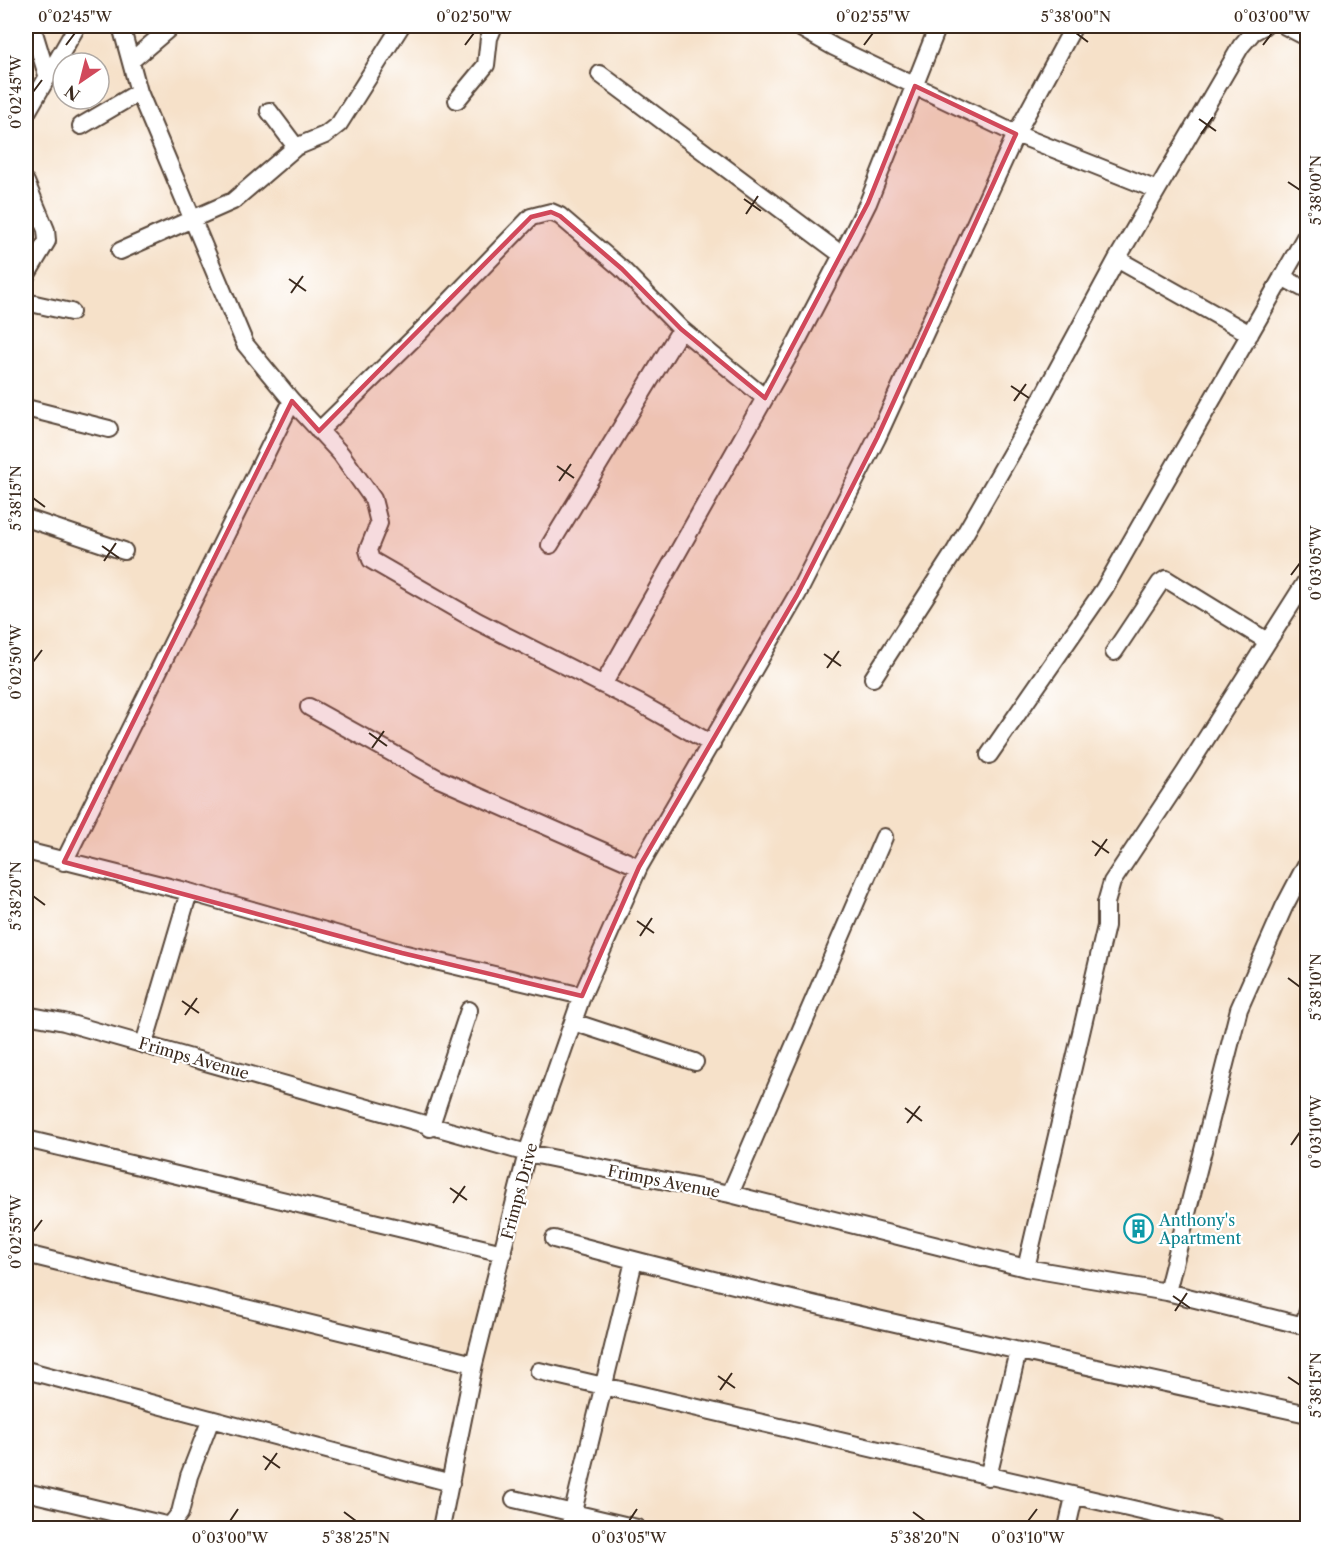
<svg xmlns="http://www.w3.org/2000/svg" width="1333" height="1554" font-family="'Libre Caslon Text',serif">
	<style>
		.lines { fill: none; stroke-linecap: round; stroke-linejoin: round }
		.minor-casing { stroke: #574538; stroke-width: 20 }
		.minor { stroke: #fff; stroke-width: 16 }
		.marked { fill: #d1495b; fill-opacity: 0.2; stroke: #d1495b; stroke-width: 4.5; stroke-linejoin: round }
		.ticks { fill: none; stroke: #3b2a1e; stroke-width: 2 }
		.labels { text-anchor: middle; dominant-baseline: central; stroke-width: 4.5; stroke-linejoin: round; paint-order: stroke }
		.street-label { font-size: 16px; fill: #3b2a1e; stroke: #fff }
		.culture-label { font-size: 16px; fill: #0d838f; stroke: #fff; text-anchor: start }
		.neatline { fill: none; stroke: #3b2a1e; stroke-width: 2 }
		.ticks-label { font-size: 15px; text-anchor: middle; fill: #3b2a1e }
	</style>
	<rect width="100%" height="100%" fill="#fff"/>
	<filter id="ink" filterUnits="userSpaceOnUse"><feTurbulence type="fractalNoise" baseFrequency=".0167" numOctaves="2"/><feDisplacementMap in="SourceGraphic" scale="12" xChannelSelector="R" yChannelSelector="G"/><feConvolveMatrix kernelMatrix="1 2 1 2 8 2 1 2 1" color-interpolation-filters="sRGB"/></filter>
	<filter id="wash" filterUnits="userSpaceOnUse"><feTurbulence type="fractalNoise" baseFrequency=".008" numOctaves="4" result="noise"/><feDisplacementMap in="SourceGraphic" scale="24" xChannelSelector="R" yChannelSelector="G"/><feGaussianBlur stdDeviation="1.35" result="paint"/><feColorMatrix in="noise" values="0 0 0 0 0 0 0 0 0 0 0 0 0 0 0 0 0 1.4 0 .05"/><feComposite in="paint" operator="in"/></filter>
	<g filter="url(#wash)">
		<rect width="100%" height="100%" fill="#f6e1c9"/>
	</g>
	<g filter="url(#ink)">
		<g class="lines">
			<defs>
				<path id="minor" d="M32,26L47,75
					M121,26L139,92L245,344L292,401L341,454L373,499L379,523L368,550L371,560L477,621L641,704L712,744
					M797,26L834,47L1016,134L1157,190
					M1285,26L1308,38
					M131,61L172,26
					M600,74L842,255
					M457,100L486,65L489,38L494,26
					M269,111L296,147
					M26,114L77,26
					M81,126L139,92
					M26,182L46,230L47,241L26,276
					M120,251L233,201L296,147L325,135L339,124L401,26
					M1117,259L1250,334
					M1282,277L1308,291
					M26,302L71,312
					M26,408L109,429
					M319,431L417,335L531,217L551,212L560,216L622,269L681,329L765,398
					M26,518L124,551
					M550,545L681,329
					M1114,652L1160,583L1166,579L1267,641
					M873,678L955,551L1024,431L1117,259L1241,46L1253,32L1264,26
					M603,685L797,341L842,255L868,203L938,26
					M309,707L439,779L639,867
					M989,755L1104,589L1308,232
					M26,851L189,892L402,953L582,996
					M64,862L292,401
					M26,1015L64,1022L527,1153L730,1194L1026,1268L1167,1292L1308,1327
					M573,1022L695,1062
					M144,1044L189,892
					M430,1128L469,1010
					M26,1139L503,1253
					M730,1194L884,837
					M554,1239C803,1306 1056,1359 1308,1414
					M26,1254L474,1364
					M1026,1268L1106,926V903L1112,882L1185,772L1308,578
					M1167,1292L1239,1009L1284,907L1308,861
					M1303,1326L1308,1311
					M26,1370L451,1483
					M539,1371L1214,1528
					M988,1477L1018,1351
					M26,1492L170,1526L180,1513L189,1476L211,1419
					M514,1499L637,1528
					M441,1528L474,1364L527,1153L582,996L639,867L797,595L877,438L1016,134L1074,26
					M569,1528L634,1261
					M1067,1528L1074,1497"/>
			</defs>
			<use href="#minor" class="minor-casing"/>
			<use href="#minor" class="minor"/>
		</g>
	</g>
	<path class="marked" d="M915,86L1016,134L877,438L797,595L639,867L582,996L402,953L64,862L292,401L319,431L531,217L551,212L560,216L622,269L681,329L765,398L868,203Z"/>
	<path class="ticks" d="M1076,33L1088,42M66,45L75,33M465,45L474,33M864,45L873,33M1263,45L1272,33M33,92L42,80M1199,119L1216,131M1201,134L1213,117M1288,182L1300,190M744,199L761,211M746,214L758,196M289,279L306,291M291,293L303,276M1011,386L1029,398M1014,401L1026,384M557,466L574,478M559,481L571,464M33,498L45,507M102,546L119,558M104,561L116,543M1291,575L1300,563M824,654L841,666M33,662L42,650M827,668L839,651M369,733L387,746M372,748L384,731M1092,841L1109,853M1095,856L1107,839M33,896L45,905M637,921L654,933M640,936L652,918M1288,978L1300,987M182,1001L199,1013M185,1015L197,998M905,1108L922,1121M907,1123L920,1106M1291,1145L1300,1132M450,1188L467,1200M453,1203L465,1186M33,1232L42,1220M1173,1296L1190,1308M1175,1311L1187,1293M718,1376L735,1388M1288,1377L1300,1385M720,1390L732,1373M263,1456L280,1468M265,1470L277,1453M344,1512L356,1521M913,1512L925,1521M230,1521L238,1509M629,1521L637,1509M1028,1521L1037,1509"/>
	<defs>
		<symbol id="building-ring" viewBox="-11 -11 22 22"><circle r="9.5" fill="#fff" stroke="#0f9aa8" stroke-width="1.5"/><path d="M-4-6H4V6H1V3H-1V6H-4ZM-2.5-4.3h1.7v1.8h-1.7ZM.8-4.3h1.7v1.8H.8ZM-2.5-1h1.7V.8h-1.7ZM.8-1h1.7V.8H.8Z" fill="#0f9aa8"/></symbol>
	</defs>
	<g fill-rule="evenodd">
		<use href="#building-ring" x="1122" y="1212" width="33" height="33"/>
	</g>
	<g class="labels">
		<g class="street-label">
			<text transform="translate(194 1058) rotate(16)">Frimps Avenue</text>
			<text transform="translate(664 1181) rotate(11)">Frimps Avenue</text>
			<text transform="translate(519 1191) rotate(-75)">Frimps Drive</text>
		</g>
		<g class="culture-label">
			<text x="1159" y="1220">Anthony's<tspan x="1159" dy="18">Apartment</tspan></text>
		</g>
	</g>
	<rect width="1333" height="1554" fill="none" stroke="#fff" stroke-width="66"/>
	<g transform="translate(81 81) rotate(215)"><circle r="28" fill="#ffffff" stroke="#b1aaa5" stroke-width="1.5"/>
	<path d="M0-4.5L10 22L0 15L-10 22Z" fill="#d1495b"/>
	<text y="-9" font-size="16" font-weight="bold" text-anchor="middle" fill="#3b2a1e">N</text>
	</g>
	<rect x="33" y="33" width="1267" height="1488" class="neatline"/>
	<g class="ticks-label">
		<text x="75" y="22">0°02'45"W</text>
		<text x="474" y="22">0°02'50"W</text>
		<text x="873" y="22">0°02'55"W</text>
		<text x="1076" y="22">5°38'00"N</text>
		<text x="1272" y="22">0°03'00"W</text>
		<text transform="translate(16 92) rotate(-90)" y="5">0°02'45"W</text>
		<text transform="translate(1316 190) rotate(-90)" y="5">5°38'00"N</text>
		<text transform="translate(16 498) rotate(-90)" y="5">5°38'15"N</text>
		<text transform="translate(1316 563) rotate(-90)" y="5">0°03'05"W</text>
		<text transform="translate(16 662) rotate(-90)" y="5">0°02'50"W</text>
		<text transform="translate(16 896) rotate(-90)" y="5">5°38'20"N</text>
		<text transform="translate(1316 987) rotate(-90)" y="5">5°38'10"N</text>
		<text transform="translate(1316 1132) rotate(-90)" y="5">0°03'10"W</text>
		<text transform="translate(16 1232) rotate(-90)" y="5">0°02'55"W</text>
		<text transform="translate(1316 1385) rotate(-90)" y="5">5°38'15"N</text>
		<text x="230" y="1543">0°03'00"W</text>
		<text x="356" y="1543">5°38'25"N</text>
		<text x="629" y="1543">0°03'05"W</text>
		<text x="925" y="1543">5°38'20"N</text>
		<text x="1028" y="1543">0°03'10"W</text>
	</g>
</svg>
